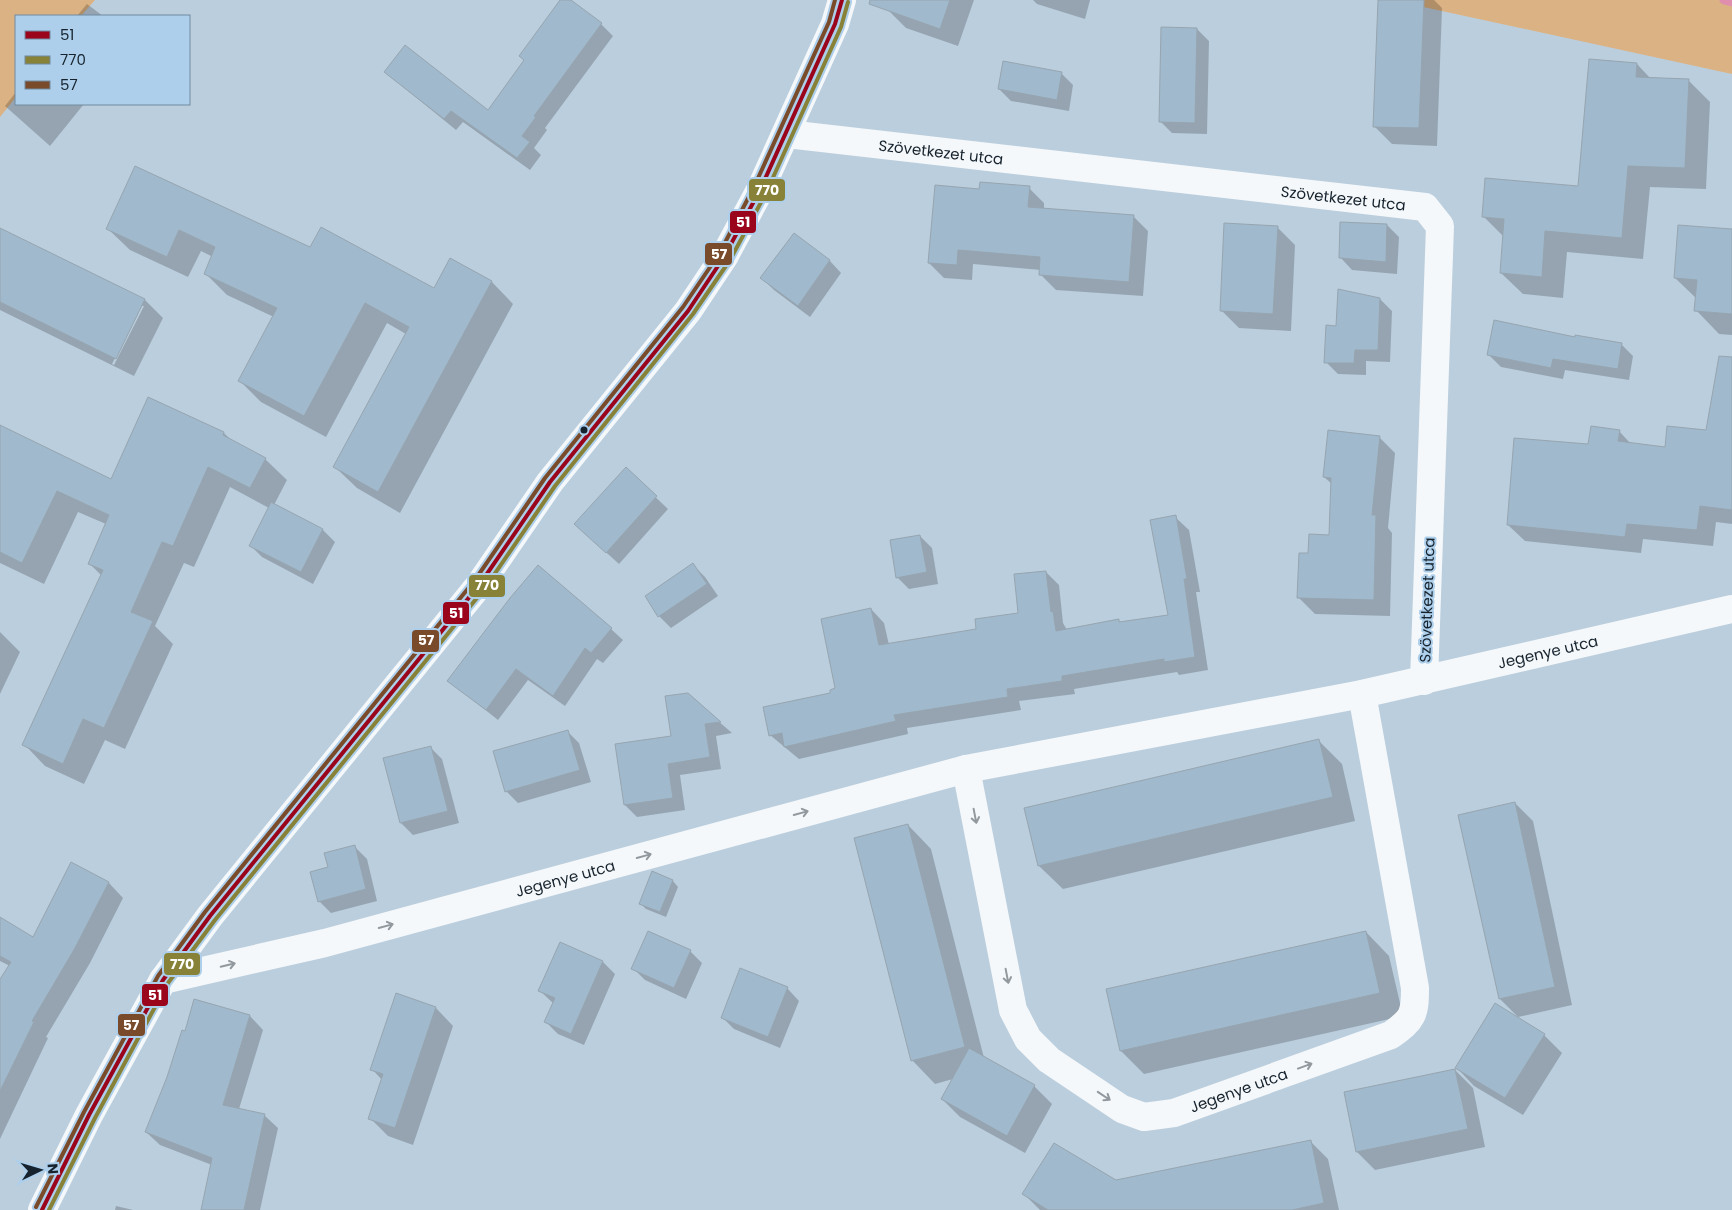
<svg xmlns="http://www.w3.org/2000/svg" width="1732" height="1210" font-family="Poppins,sans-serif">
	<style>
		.green { fill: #dbb283 }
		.shadow { fill: #0003; fill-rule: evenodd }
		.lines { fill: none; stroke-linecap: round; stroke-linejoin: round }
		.stream { stroke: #df8fad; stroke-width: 9 }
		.building { fill: #a0b9cc; stroke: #96a5b0 }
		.minor { stroke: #f5f8fa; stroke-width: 28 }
		.bus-1-casing { stroke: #adcfeb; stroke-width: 8 }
		.bus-2-casing { stroke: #adcfeb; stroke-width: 8 }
		.bus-3-casing { stroke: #adcfeb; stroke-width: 8 }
		.bus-1 { stroke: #9a051c; stroke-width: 4 }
		.bus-2 { stroke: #888238; stroke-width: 4 }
		.bus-3 { stroke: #7a4b2a; stroke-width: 4 }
		.oneway { stroke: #91989e }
		.bus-dot { fill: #16232e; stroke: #adcfeb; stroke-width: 2 }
		.labels { text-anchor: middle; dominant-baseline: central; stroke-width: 4; stroke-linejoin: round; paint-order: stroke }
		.street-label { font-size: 15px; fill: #16232e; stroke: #adcfeb }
		.line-badge { stroke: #adcfeb; stroke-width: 2 }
		.badge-label { font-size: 14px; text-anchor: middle; font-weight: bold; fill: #fff }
	</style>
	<rect width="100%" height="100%" fill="#bbcedd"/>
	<path class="green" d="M0,0H95L81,16H16V97L0,117Z
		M1391,0H1732V74Z"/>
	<path class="shadow" d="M562,0H569L601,24L613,36L545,128L547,130L534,148L541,155L530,170L463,122L456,130L385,72L489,112L525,61Z
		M891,0H974L958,46L906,28L888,10Z
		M1033,0H1090L1085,19L1037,4Z
		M1379,0H1434L1442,8L1437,146L1392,144L1374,126Z
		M87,4L103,16H77Z
		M1197,29L1209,41L1207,134L1172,133L1160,121Z
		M1637,64L1651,79L1688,80L1710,102L1706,189L1650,187L1643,259L1567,252L1563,298L1523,294L1501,273L1504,237L1484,217L1579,187Z
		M1061,73L1073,85L1069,111L1011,101L999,89Z
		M16,92V104H84L50,146L5,106Z
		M136,167L311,248L435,290L451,260L492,282L513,304L400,513L357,488L335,467L406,334L387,323L326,437L261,402L239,380L274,317L227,295L205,273L213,257L201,251L188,277L130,250L108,229Z
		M1029,188L1044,203V209L1133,216L1148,231L1143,296L1056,290L1040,274L1041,270L973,264L972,280L944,278L929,263L980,190Z
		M1387,225L1399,237L1397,274L1352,270L1340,257Z
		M1277,227L1295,245L1291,331L1239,328L1221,310Z
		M0,229L145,300L163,318L134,376L0,310ZM141,306H144L114,365L112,364Z
		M1732,231V335L1719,334L1696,310L1697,299L1675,278Z
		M794,235L830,261L841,273L810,317L774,290L762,278Z
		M1380,299L1392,311L1390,362L1366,361V375L1338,374L1326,362L1337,327Z
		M1576,338L1621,344L1633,356L1629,380L1565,370L1563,379L1501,367L1489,355Z
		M1732,372V524L1716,522L1713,546L1643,539L1641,553L1525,541L1508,525L1589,445L1619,431L1631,444L1666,448L1707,431Z
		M0,427L112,481L224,433L233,442L265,459L287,480L274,505L323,530L335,542L313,584L262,557L250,545L269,508L230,487L194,567L184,563L155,626L173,644L125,749L105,740L84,784L45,766L24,744L102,576L89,563L106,524L78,512L44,584L0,563Z
		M1379,437L1395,453L1388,528L1392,533L1390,616L1315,614L1299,598L1310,554L1330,536L1332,484L1324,477Z
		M626,469L668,509L619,564L588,536Z
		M1175,517L1189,530L1200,592H1196L1208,670L1179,675L1177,672L1074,689L1075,694L1019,701L1021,710L907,728L908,734L799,759L770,735L837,689L871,609L884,623L889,645L978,630L1020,614L1046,572L1059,585L1063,623L1067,630L1118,620L1121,623L1169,616Z
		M920,536L932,548L938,584L909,589L897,577Z
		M693,565L705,577L718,596L671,628L659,616Z
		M611,629L623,640L603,663L597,659L565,706L528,680L498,720L449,681Z
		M0,632L20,652L0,694Z
		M687,694L732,733L716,736L721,769L680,775L685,810L637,817L625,805L673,737Z
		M567,731L579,743L591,782L518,803L506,791Z
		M1318,740L1342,764L1355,821L1063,889L1039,866Z
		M430,747L442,759L459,823L413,835L401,823Z
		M1515,803L1533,821L1572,1005L1518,1017L1500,999Z
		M908,825L931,849L984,1058L1034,1086L1052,1104L1025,1153L960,1117L942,1099L953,1079L935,1084L912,1060Z
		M355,847L367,859L377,901L331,913L319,901L329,868Z
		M71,864L109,883L123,898L90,963L46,1037L48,1038L0,1139V986L10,966L0,961V920L34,938Z
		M653,873L673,881L678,887L666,917L646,909L640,903Z
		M1366,932L1389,956L1403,1016L1144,1074L1121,1051L1107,990Z
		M560,943L603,962L615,974L584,1045L558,1034L546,1022L554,1004L539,990Z
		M690,951L702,963L686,999L645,980L633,968Z
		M741,970L787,988L799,1001L780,1048L734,1029L722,1017Z
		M195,1001L250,1016L263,1030L239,1109L264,1115L278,1128L260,1210H202L212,1165L160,1145L146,1132L186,1033Z
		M436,1008L453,1026L413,1145L388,1136L370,1118L382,1080L372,1069Z
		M1544,1035L1562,1053L1523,1115L1474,1086L1457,1068Z
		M1455,1070L1473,1088L1485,1147L1375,1170L1357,1152Z
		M1310,1141L1328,1159L1339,1210H1040L1024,1194L1120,1184Z
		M116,1206L133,1210H115Z"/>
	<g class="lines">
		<path class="stream" d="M1724,0L1732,2"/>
	</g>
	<path class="building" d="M560,0H571L602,23L534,116L536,117L522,136L530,142L517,158L451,111L444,119L384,72L405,45L488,110L524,60L519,56Z
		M870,0H950L940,29L869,4Z
		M1378,0H1424L1419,128L1373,127Z
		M1161,27L1197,28L1195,123L1159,122Z
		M1589,59L1637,63L1636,77L1689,79L1685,168L1628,166L1622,238L1545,231L1542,277L1500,273L1504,219L1482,217L1485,178L1578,186Z
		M1003,61L1062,72L1057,100L998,89Z
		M135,166L310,247L321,227L434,288L450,258L492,281L378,492L333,467L409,327L365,303L304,416L238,381L277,308L204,274L215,247L179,230L167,257L106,229Z
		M980,182L1030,186L1028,207L1134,215L1129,282L1039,275L1040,257L958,250L957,265L928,263L935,185L979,189Z
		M1340,222L1387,224L1386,262L1339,258Z
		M1224,223L1278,226L1273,314L1220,311Z
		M1678,225L1732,229V314L1694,311L1697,280L1674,278Z
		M0,228L145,299L116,359L0,302Z
		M794,233L830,260L798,306L760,278Z
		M1338,289L1380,298L1378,350H1355L1354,363H1324L1326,325L1336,326Z
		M1494,320L1575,337V335L1622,343L1618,369L1553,359L1551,368L1487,355Z
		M1719,356L1732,357V510L1700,506L1697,530L1627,524L1625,537L1507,525L1514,438L1588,444L1591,426L1620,430L1618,441L1665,447L1667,426L1706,430Z
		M148,397L224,432L223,435L266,458L250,488L208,467L173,546L162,542L131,612L153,621L104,728L83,719L63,764L22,745L103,570L88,564L109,515L57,491L22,563L0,552V425L111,479Z
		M1328,430L1380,436L1372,515H1376L1374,600L1297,598L1299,553H1308L1309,534L1329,535L1331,478L1323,477Z
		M626,467L657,496L606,553L574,524Z
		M271,502L323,529L301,572L249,546Z
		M1176,515L1187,579H1184L1195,657L1164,662V659L1062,676V681L1007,689L1008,697L894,715L896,721L784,747L782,733L769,736L763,707L830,693V690L835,688L821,619L871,608L879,645L976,629L975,619L1018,613L1014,574L1046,571L1051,612L1053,611L1056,631L1119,619V622L1168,615L1150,520Z
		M920,535L927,572L896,578L890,540Z
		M693,563L707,584L658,617L645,596Z
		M538,565L612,628L591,653L585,648L553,696L516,669L486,710L447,681L510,598Z
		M688,693L721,722L705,724L710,757L668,764L673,798L624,805L615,744L671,736L665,696Z
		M568,730L580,770L505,792L493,751Z
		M1319,739L1333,797L1038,866L1024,808Z
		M431,746L448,811L400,823L383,758Z
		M1515,802L1555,987L1499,999L1458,815Z
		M908,824L965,1047L911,1061L854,838Z
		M355,845L366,889L318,902L310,872L328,867L324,853Z
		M71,862L109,882L75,948L32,1021L34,1022L0,1091V979L11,962L0,956V917L33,937Z
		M652,871L673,880L660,912L639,904Z
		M648,931L691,950L674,988L631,969Z
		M1366,931L1380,993L1120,1051L1106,989Z
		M560,942L603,961L571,1034L544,1022L555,998L538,991Z
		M740,968L788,987L768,1037L721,1018Z
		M396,993L436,1007L395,1128L368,1119L383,1074L370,1070Z
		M194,999L250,1015L223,1105L265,1114L244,1210H201L212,1158L145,1132L167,1077L182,1030L185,1031Z
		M1495,1003L1545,1034L1505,1098L1455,1068Z
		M969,1048L1035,1085L1007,1136L941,1099Z
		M1455,1069L1468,1129L1356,1152L1344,1092Z
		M1311,1140L1324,1203L1292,1210H1048L1022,1194L1054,1143L1116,1180Z"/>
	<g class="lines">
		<g class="minor">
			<path id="s1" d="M787,134L1425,207L1440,226L1424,681"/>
			<path id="s2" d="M966,769L1013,1010L1028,1039L1049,1060L1122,1109L1144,1117L1174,1113L1391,1035C1413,1019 1415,1015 1415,988L1362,694"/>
			<path id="s3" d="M163,980L325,943L966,769L1362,694L1732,609"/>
			<path d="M42,1210L89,1115L163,980L210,916L480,584L550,482L688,311L724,257L760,190L835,24L842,0"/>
		</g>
		<defs>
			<path id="bus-1" d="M42,1210L89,1115L163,980L210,916L480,584L550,482L688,311L724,257L760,190L835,24L842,0"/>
			<path id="bus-2" d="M49,1210L95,1118L168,983L215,920L485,588L555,486L693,314L730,260L766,193L841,27L848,2"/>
			<path id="bus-3" d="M36,1207L84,1112L158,976L205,912L475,580L545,478L683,307L719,254L754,187L829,22L835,0"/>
		</defs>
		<use href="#bus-1" class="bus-1-casing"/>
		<use href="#bus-2" class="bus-2-casing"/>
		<use href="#bus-3" class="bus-3-casing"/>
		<use href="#bus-1" class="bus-1"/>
		<use href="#bus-2" class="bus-2"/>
		<use href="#bus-3" class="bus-3"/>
	</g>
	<defs><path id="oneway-shaft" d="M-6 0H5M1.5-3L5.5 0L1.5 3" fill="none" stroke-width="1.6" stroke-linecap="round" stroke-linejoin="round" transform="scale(1.25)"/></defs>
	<g class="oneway">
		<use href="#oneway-shaft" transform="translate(801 813) rotate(-15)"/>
		<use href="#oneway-shaft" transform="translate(975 816) rotate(79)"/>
		<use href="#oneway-shaft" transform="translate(644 856) rotate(-15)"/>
		<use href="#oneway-shaft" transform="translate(386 926) rotate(-15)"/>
		<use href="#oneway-shaft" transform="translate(228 965) rotate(-13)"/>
		<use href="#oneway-shaft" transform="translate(1007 976) rotate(79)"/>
		<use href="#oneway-shaft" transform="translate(1305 1066) rotate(-20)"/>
		<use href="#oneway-shaft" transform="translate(1104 1096) rotate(34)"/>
	</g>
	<circle class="bus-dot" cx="584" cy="430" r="4.5"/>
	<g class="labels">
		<g class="street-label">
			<text stroke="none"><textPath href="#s1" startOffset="155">Szövetkezet utca</textPath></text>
			<text stroke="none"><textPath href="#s1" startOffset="560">Szövetkezet utca</textPath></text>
			<text transform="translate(1427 600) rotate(-88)">Szövetkezet utca</text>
			<text stroke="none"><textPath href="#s3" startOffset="1424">Jegenye utca</textPath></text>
			<text stroke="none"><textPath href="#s3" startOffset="415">Jegenye utca</textPath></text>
			<text stroke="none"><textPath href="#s2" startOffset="518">Jegenye utca</textPath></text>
		</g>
	</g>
	<g class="line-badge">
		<rect x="748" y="178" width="38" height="24" rx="5" fill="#888238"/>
		<rect x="729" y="210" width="28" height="24" rx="5" fill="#9a051c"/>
		<rect x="704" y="242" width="29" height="24" rx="5" fill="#7a4b2a"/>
		<rect x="468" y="574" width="38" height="24" rx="5" fill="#888238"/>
		<rect x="442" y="601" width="28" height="24" rx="5" fill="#9a051c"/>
		<rect x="411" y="629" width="29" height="24" rx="5" fill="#7a4b2a"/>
		<rect x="163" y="952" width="38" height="24" rx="5" fill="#888238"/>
		<rect x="141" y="983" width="28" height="24" rx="5" fill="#9a051c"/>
		<rect x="117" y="1013" width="29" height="24" rx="5" fill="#7a4b2a"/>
	</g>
	<g class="badge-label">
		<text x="767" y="195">770</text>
		<text x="743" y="227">51</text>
		<text x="719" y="259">57</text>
		<text x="487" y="590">770</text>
		<text x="456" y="618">51</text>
		<text x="426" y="645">57</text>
		<text x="182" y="969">770</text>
		<text x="155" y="1000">51</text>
		<text x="131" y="1030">57</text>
	</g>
	<rect x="15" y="15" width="175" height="90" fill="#adcfeb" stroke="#718a9f"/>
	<rect x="25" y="31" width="25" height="8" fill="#9a051c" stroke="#718a9f"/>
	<text x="60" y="40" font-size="15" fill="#16232e">51</text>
	<rect x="25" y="56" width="25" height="8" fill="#888238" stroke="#718a9f"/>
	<text x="60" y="65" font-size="15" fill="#16232e">770</text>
	<rect x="25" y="81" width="25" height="8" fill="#7a4b2a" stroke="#718a9f"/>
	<text x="60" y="90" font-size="15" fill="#16232e">57</text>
	<g transform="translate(40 1170) rotate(85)" stroke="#adcfeb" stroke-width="4" paint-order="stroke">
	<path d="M0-4L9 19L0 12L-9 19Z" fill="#16232e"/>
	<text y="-8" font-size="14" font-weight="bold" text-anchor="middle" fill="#16232e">N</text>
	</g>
</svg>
